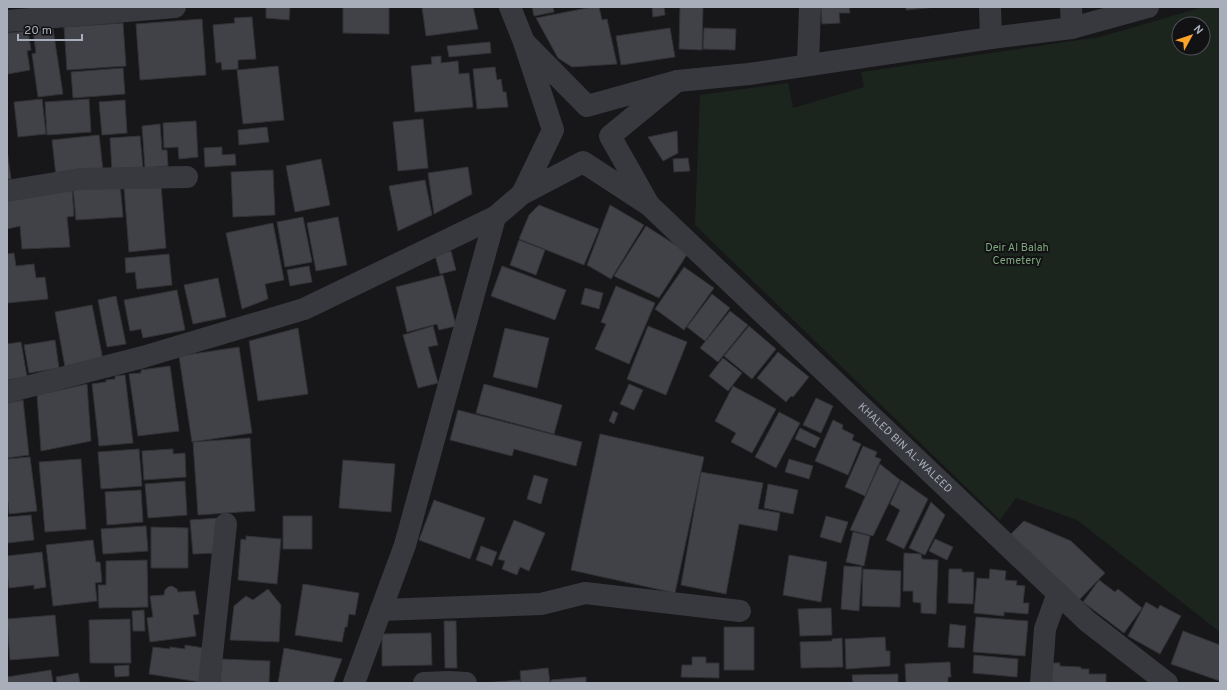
<svg xmlns="http://www.w3.org/2000/svg" width="1227" height="690" font-family="Overpass,sans-serif">
	<style>
		.green { fill: #1c251d; fill-rule: evenodd }
		.building { fill: #414247; stroke: #313136 }
		.lines { fill: none; stroke-linecap: round; stroke-linejoin: round }
		.minor { stroke: #38393f; stroke-width: 22 }
		.labels { text-anchor: middle; dominant-baseline: central; stroke-width: 4; stroke-linejoin: round; paint-order: stroke }
		.park-label { font-size: 11px; fill: #7ea87d; stroke: #121215 }
		.street-label { font-size: 11px; fill: #a8afbb; stroke: #121215 }
	</style>
	<rect width="100%" height="100%" fill="#17171a"/>
	<path class="green" d="M1203,7H1220V632L1077,520L1016,498L1000,520L695,225L700,95L788,83L793,108L864,87L861,72H862L1100,37ZM1179,24H1203V48H1179Z"/>
	<path class="building" d="M266,7H290L289,20L266,18Z
		M343,7H389V34L343,33Z
		M422,7H473L478,29L426,36Z
		M532,7H553L554,12L534,16Z
		M592,7H599L602,20L607,19L617,64L572,67L558,58L536,18Z
		M652,7H664L665,15L653,17Z
		M680,7H703L702,50L679,49Z
		M821,7H849L850,13H839L840,23L822,24Z
		M906,7H937L906,10Z
		M252,17L256,59L238,60V69L222,70L221,62L216,63L213,25L235,23L234,18Z
		M202,19L206,75L140,80L136,24Z
		M123,23L126,66L67,70L64,27Z
		M670,28L675,57L621,65L616,36Z
		M704,28L736,29L735,50L703,49Z
		M53,29L63,94L38,97L32,54L36,53L33,31Z
		M28,31L31,50L27,51L30,70L8,74L7,33Z
		M490,42L491,53L449,57L447,46Z
		M441,56V63L458,61L459,74L469,73L473,107L415,112L411,66L432,64L431,57Z
		M278,66L284,120L243,124L237,70Z
		M495,67L497,80L501,79L503,92H506L508,107L477,109L473,69Z
		M123,68L125,94L73,98L71,72Z
		M42,99L46,134L18,137L14,102Z
		M89,99L91,132L47,135L45,102Z
		M125,100L127,133L102,135L99,102Z
		M423,119L428,168L398,171L393,122Z
		M196,121L198,157L179,159L178,147L164,148L163,123Z
		M160,124L162,150H167L168,166L145,168L142,126Z
		M267,127L269,142L239,145L238,130Z
		M677,131L678,153L663,161L648,137Z
		M99,135L103,170L56,176L52,140Z
		M140,136L143,169L112,171L110,138Z
		M222,147V155L235,154L236,165L205,167L204,148Z
		M7,150L11,179H7Z
		M688,158L690,171L674,172L673,159Z
		M321,159L330,205L295,212L286,166Z
		M468,167L472,194L434,214L428,173Z
		M273,170L275,215L233,217L231,172Z
		M425,180L432,215L398,231L389,186Z
		M120,183L123,217L76,220L73,187Z
		M161,185L166,248L129,252L124,188Z
		M72,188L74,216L67,217L70,247L22,249L20,226L7,229V200Z
		M539,205L599,229L584,265L519,239L529,215Z
		M610,205L644,225L611,279L587,265Z
		M303,217L312,262L285,267L277,222Z
		M338,217L347,265L316,271L307,223Z
		M273,223L284,280L265,284L268,299L242,309L226,233Z
		M646,226L688,253L659,298L614,276Z
		M519,240L545,250L536,275L510,265Z
		M451,251L456,270L440,274L435,255Z
		M14,253L16,266L34,264L36,278L45,277L48,299L7,303V254Z
		M169,254L172,285L137,289L135,272L126,273L125,258Z
		M309,266L312,282L290,286L287,270Z
		M502,266L566,290L555,320L491,296Z
		M684,267L714,288L684,330L655,309Z
		M443,275L456,326L439,330L437,324L407,332L396,287Z
		M218,278L226,317L193,324L184,285Z
		M616,286L655,303L629,364L595,349L606,324L601,322Z
		M585,288L603,293L599,309L581,304Z
		M177,290L185,330L143,338L141,329L130,331L124,300Z
		M712,294L730,308L705,341L687,327Z
		M116,296L126,344L107,347L98,300Z
		M92,305L103,360L65,367L55,312Z
		M730,311L748,325L718,362L700,348Z
		M433,326L438,345L428,347L438,383L418,388L403,335Z
		M648,326L687,342L666,395L627,379Z
		M749,326L776,349L752,379L724,356Z
		M298,328L308,394L258,401L249,341Z
		M505,328L549,338L537,388L493,377Z
		M55,340L59,368L29,373L24,345Z
		M21,342L27,377L7,380V344Z
		M239,347L252,433L192,442L179,356Z
		M778,352L809,377L793,397L791,396L786,402L757,378Z
		M723,358L742,373L728,391L709,376Z
		M170,366L179,431L138,436L129,374L141,373V370Z
		M125,375L133,443L99,446L92,384L106,382V380L115,379V376Z
		M87,384L91,441L41,451L37,395Z
		M484,384L562,405L554,434L476,413Z
		M629,384L643,390L634,410L620,404Z
		M733,386L776,409L752,453L731,442L736,433L715,421Z
		M816,398L833,406L821,433L803,425Z
		M23,400L29,455L7,458V403Z
		M458,410L582,442L576,466L514,449L512,456L450,440Z
		M613,411L618,413L614,424L609,421Z
		M779,412L800,423L776,468L755,457Z
		M833,420L843,425L842,429L854,435L852,440L861,444L848,475L815,461Z
		M800,428L820,438L815,448L795,439Z
		M600,434L704,457L675,593L571,570Z
		M250,438L255,511L198,515L193,442Z
		M863,446L877,452L875,457L881,459L865,496L845,487Z
		M139,449L142,486L101,489L98,452Z
		M173,449V454L185,453L186,477L144,480L142,451Z
		M30,457L37,511L9,514L8,502L7,503V459Z
		M81,459L86,529L45,532L39,462Z
		M789,459L813,466L809,479L785,472Z
		M343,460L395,464L391,512L339,508Z
		M880,464L900,480L873,536L850,530Z
		M701,472L763,483L758,509L780,513L777,531L739,524L726,594L681,585Z
		M534,475L548,479L541,504L527,499Z
		M901,480L928,499L904,549L886,540L900,510L890,504Z
		M185,481L187,515L148,518L145,484Z
		M768,484L798,490L793,514L764,508Z
		M141,490L143,522L107,525L105,492Z
		M434,500L485,518L470,559L419,540Z
		M931,502L945,515L925,555L909,548Z
		M31,515L34,540L7,543V517Z
		M283,516H312V549H283Z
		M826,516L848,522L841,543L820,537Z
		M219,518L217,553L193,554L190,520Z
		M514,520L545,533L529,571L520,567L517,575L502,569L505,561L498,559Z
		M1024,521L1071,541L1105,573L1079,600L1010,535Z
		M146,526L148,551L103,554L101,529Z
		M151,527L188,528V568H151Z
		M853,532L870,536L864,566L846,562Z
		M246,536L281,539L277,584L238,580L241,539L246,540Z
		M935,539L953,547L947,560L929,551Z
		M93,540L96,562H100L102,582L95,583L97,601L53,606L46,545Z
		M481,546L497,552L492,566L476,560Z
		M42,552L46,587L34,589V585L9,588L7,572V556Z
		M904,553L921,554L922,559L938,560L936,614L921,613V603L913,602V591H903Z
		M789,555L827,562L821,602L783,595Z
		M147,560L148,607L99,608L98,585H106V561Z
		M844,566L862,567L859,611L841,609Z
		M863,569L901,571L900,607L862,606Z
		M949,569H962V572H974L973,604L948,603Z
		M990,569L1006,571L1005,580L1017,581L1016,585L1025,586L1023,603H1029L1028,614L1004,612V616L974,613L977,578L989,579Z
		M1099,580L1115,592L1118,589L1142,608L1124,633L1083,602Z
		M303,584L359,593L355,615L349,614L347,627H345L342,642L295,635Z
		M172,586L177,589L178,592L195,591L199,614L193,615L196,636L150,642L147,618L153,617L150,596L164,595L165,590L168,587Z
		M268,589L281,605L279,642L230,640L234,606L246,596L253,600Z
		M1146,602L1158,609L1160,605L1181,616L1160,654L1128,636Z
		M831,608L832,635L800,636L798,609Z
		M144,610L145,631H133L132,611Z
		M55,615L59,656L10,660L7,619Z
		M976,617L1028,621L1025,656L973,652Z
		M130,619L131,663H90L89,620Z
		M444,621H456L457,668H445Z
		M950,624L966,626L964,648L948,647Z
		M724,627H754V670H724Z
		M1183,631L1220,645V681L1171,664Z
		M431,633L432,665L382,666V634Z
		M885,637L886,651H890V666L846,669L845,639Z
		M842,638L843,667L801,668L800,642L832,641V639Z
		M185,645L204,648L200,682L149,674L153,647L170,649V647L185,649Z
		M284,648L342,659L333,683H278Z
		M974,655L1018,659L1017,677L973,673Z
		M692,657H706V663H719V678L681,677L682,665H692Z
		M222,659L270,661L269,683H220Z
		M950,662L951,677H948V683H906L905,664Z
		M1050,663H1060V666L1081,667V669H1089V674H1106V683H1050Z
		M129,665V676L115,677L114,666Z
		M548,668L550,683H521L520,671Z
		M51,670L53,683H7V677Z
		M78,673L80,683H57L56,677Z
		M898,674V683H853L852,675Z
		M586,677V683H551V680Z
		M520,680V683H484Z"/>
	<g class="lines">
		<g class="minor">
			<path d="M510,7L524,42"/>
			<path d="M990,7L991,38"/>
			<path d="M1071,7L1072,28"/>
			<path d="M7,21L175,7"/>
			<path d="M808,64L810,7"/>
			<path d="M677,81L749,74L991,38L1072,28L1148,7"/>
			<path d="M7,191L80,179L187,177"/>
			<path id="s1" d="M649,205L1087,621L1167,683"/>
			<path d="M7,392L143,357L304,309L495,217L522,194L583,162L649,205L610,136L677,81L587,106L524,42L553,130L522,194"/>
			<path d="M381,610L541,604L585,593L740,611"/>
			<path d="M209,683L226,524"/>
			<path d="M354,683L405,545L495,217"/>
			<path d="M424,683L449,682L466,683"/>
			<path d="M1041,683L1045,629L1058,593"/>
		</g>
	</g>
	<g class="labels">
		<g class="park-label">
			<text x="1017" y="248">Deir Al Balah<tspan x="1017" dy="13">Cemetery</tspan></text>
		</g>
		<g class="street-label">
			<text stroke="none"><textPath href="#s1" startOffset="353">KHALED BIN AL-WALEED</textPath></text>
		</g>
	</g>
	<rect width="1227" height="690" fill="none" stroke="#a8afbb" stroke-width="16"/>
	<g transform="translate(1191 36) rotate(50)"><circle r="19" fill="#121215" stroke="#4e5157"/>
	<path d="M0-3L7 15L0 10L-7 15Z" fill="#ffa32a"/>
	<text y="-6" font-size="11" font-weight="bold" text-anchor="middle" fill="#a8afbb">N</text>
	</g>
	<path d="M18 34v6h64v-6" fill="none" stroke="#a8afbb" stroke-width="2"/>
	<text x="24" y="34" font-size="12" fill="#a8afbb" stroke="#121215" stroke-width="3" paint-order="stroke">20 m</text>
</svg>
